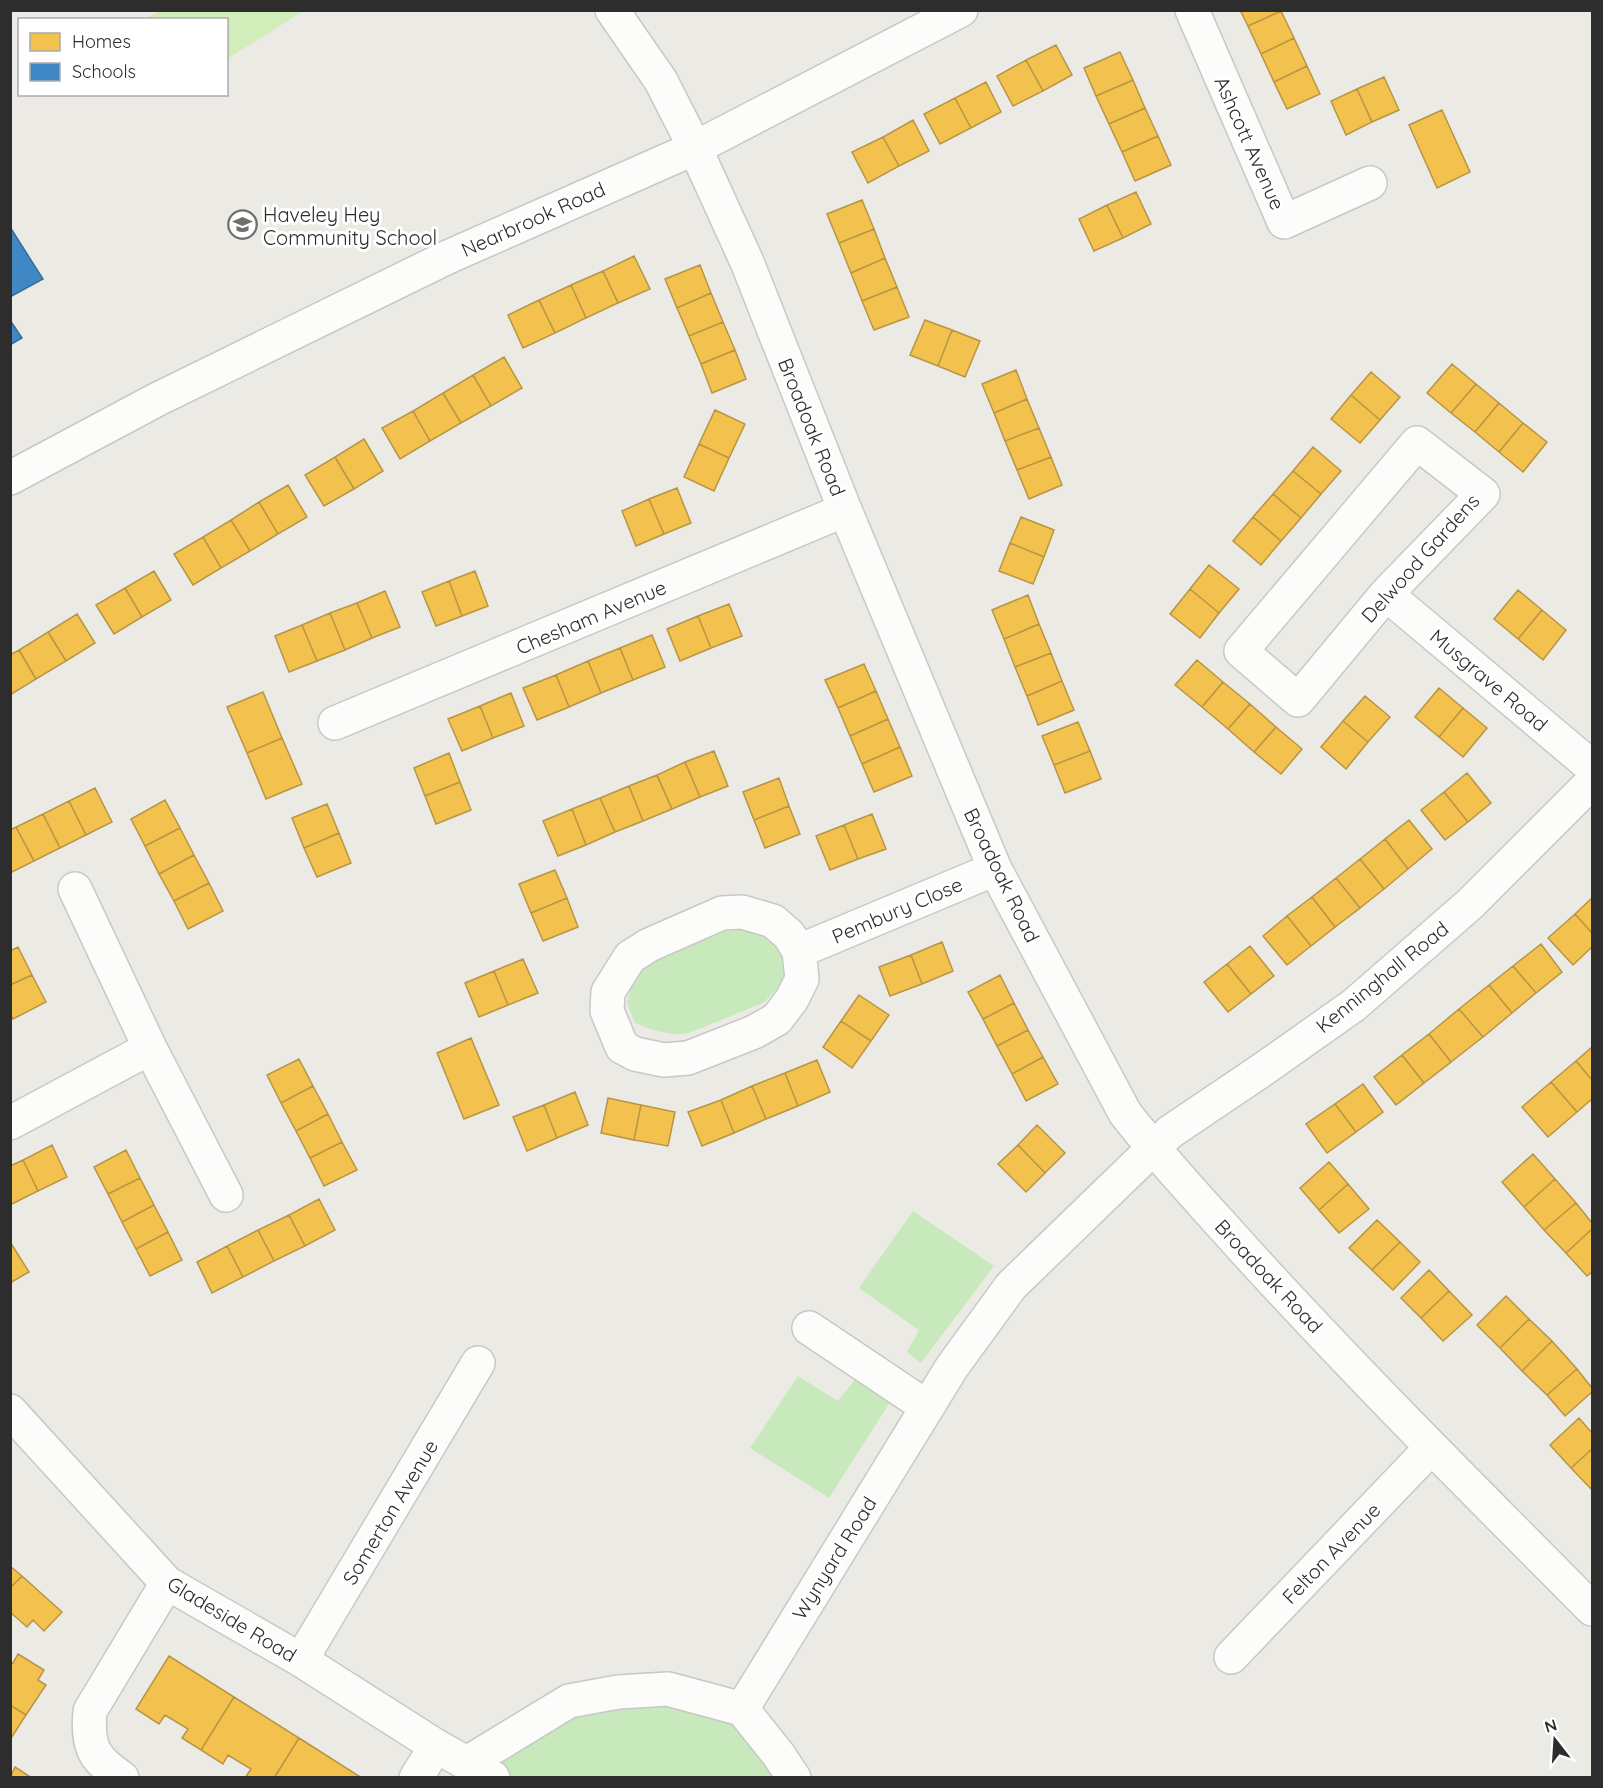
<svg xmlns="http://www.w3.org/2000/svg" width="1603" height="1788" font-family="Quicksand,sans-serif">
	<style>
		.green { fill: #c7e9bb }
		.pitch { fill: #d1edb9 }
		.homes { fill: #f2c14e; stroke: #b79544; stroke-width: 1.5 }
		.schools { fill: #3f88c5; stroke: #3a6d97; stroke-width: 1.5 }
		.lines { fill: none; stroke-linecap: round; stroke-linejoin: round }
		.street-casing { stroke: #c9c8c8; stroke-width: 36 }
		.secondary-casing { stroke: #c9c8c8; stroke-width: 36 }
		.street { stroke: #fcfcfb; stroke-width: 33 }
		.secondary { stroke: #fcfcfb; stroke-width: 33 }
		.labels { text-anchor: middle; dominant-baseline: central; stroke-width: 6; stroke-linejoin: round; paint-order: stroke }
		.street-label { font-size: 20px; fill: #2d2d2d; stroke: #fff }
		.poi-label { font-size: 20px; fill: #2d2d2d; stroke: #fff; text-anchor: start }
	</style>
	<rect width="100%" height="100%" fill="#eceae4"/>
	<path class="green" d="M740,923L768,931L790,963L780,986L763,1003L689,1033C669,1036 653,1031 635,1023L627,1003L633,978L648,956Z
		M913,1211L994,1266L921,1363L907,1352L919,1330L859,1288Z
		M798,1376L838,1401L857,1377L892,1399L829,1498L750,1448Z
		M618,1692L742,1709L794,1777L493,1778L467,1763Z"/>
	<path class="pitch" d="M301,10L302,12L227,59L226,20L145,19L159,11Z"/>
	<path class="homes" d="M1240,10H1281V11L1248,26Z
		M1281,11L1294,38L1261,54L1248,26Z
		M1294,38L1307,66L1274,82L1261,54Z
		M1056,45L1072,75L1043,91L1026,60Z
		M1120,52L1133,80L1096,96L1084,68Z
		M1026,60L1043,91L1013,106L997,76Z
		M1307,66L1320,94L1287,109L1274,82Z
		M1384,77L1399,110L1372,122L1357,89Z
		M1133,80L1145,108L1109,124L1096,96Z
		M986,82L1001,112L971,128L955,98Z
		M1357,89L1372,122L1346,135L1331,101Z
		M955,98L971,128L940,144L924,114Z
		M1145,108L1158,136L1122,152L1109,124Z
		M1442,110L1470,172L1437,188L1409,125Z
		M913,120L929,151L899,166L883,137Z
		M1158,136L1171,165L1135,181L1122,152Z
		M883,137L899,166L868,183L852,152Z
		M1136,192L1151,224L1123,238L1107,205Z
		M862,200L874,229L839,243L827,214Z
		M1107,205L1123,238L1094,251L1079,219Z
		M874,229L885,258L851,273L839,243Z
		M634,256L650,289L618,303L603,271Z
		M885,258L897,287L862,301L851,273Z
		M700,265L711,293L677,308L665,279Z
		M603,271L618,303L586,318L571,285Z
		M571,285L586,318L555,333L539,300Z
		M897,287L909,317L874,330L862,301Z
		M711,293L723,322L689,336L677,308Z
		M539,300L555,333L523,348L508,315Z
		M925,320L952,330L938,366L910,355Z
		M723,322L735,350L701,364L689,336Z
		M952,330L980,341L965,377L938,366Z
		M735,350L746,379L712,393L701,364Z
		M504,357L522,388L491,406L473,375Z
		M1452,364L1476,384L1451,413L1427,393Z
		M1016,370L1027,399L994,413L982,384Z
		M1371,372L1400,397L1380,420L1351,395Z
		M473,375L491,406L461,423L443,393Z
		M1476,384L1499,403L1475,432L1451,413Z
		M443,393L461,423L430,441L413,411Z
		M1351,395L1380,420L1360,443L1331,419Z
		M1027,399L1039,428L1005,441L994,413Z
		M1499,403L1523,423L1499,452L1475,432Z
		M715,410L745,424L729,458L699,444Z
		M413,411L430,441L400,459L382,428Z
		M1523,423L1547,442L1523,472L1499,452Z
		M1039,428L1051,457L1017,470L1005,441Z
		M364,439L383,471L354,489L335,457Z
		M699,444L729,458L714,491L684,477Z
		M1313,447L1341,471L1321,494L1293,471Z
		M335,457L354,489L324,506L305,475Z
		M1051,457L1062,485L1029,499L1017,470Z
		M1293,471L1321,494L1301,518L1273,494Z
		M288,485L307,517L278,534L259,502Z
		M677,488L691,523L664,534L649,499Z
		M1273,494L1301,518L1281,541L1253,517Z
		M649,499L664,534L636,546L622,511Z
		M259,502L278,534L250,551L231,520Z
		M1021,517L1054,530L1044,557L1010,543Z
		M1253,517L1281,541L1261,565L1233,541Z
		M231,520L250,551L221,568L203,537Z
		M203,537L221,568L193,585L174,554Z
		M1010,543L1044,557L1033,584L999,571Z
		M1209,565L1239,589L1219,613L1190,589Z
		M154,571L171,600L142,617L125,588Z
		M475,571L488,606L462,616L449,581Z
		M449,581L462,616L436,626L422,592Z
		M125,588L142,617L114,634L96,605Z
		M1190,589L1219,613L1200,638L1170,614Z
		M1518,590L1542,610L1518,639L1494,619Z
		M385,591L400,627L372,638L357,603Z
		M1028,595L1039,624L1004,639L992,610Z
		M357,603L372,638L345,650L330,613Z
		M729,604L742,636L711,648L698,616Z
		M1542,610L1566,630L1543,660L1518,639Z
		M330,613L345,650L317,661L302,625Z
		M77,614L95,643L66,661L48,632Z
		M698,616L711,648L680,661L667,629Z
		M1039,624L1051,653L1015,667L1004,639Z
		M302,625L317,661L289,672L275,636Z
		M48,632L66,661L36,679L19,650Z
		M652,635L665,667L633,680L620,648Z
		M620,648L633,680L601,693L588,661Z
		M19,650L36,679L10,695V655Z
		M1051,653L1062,681L1027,696L1015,667Z
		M1197,660L1223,682L1202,707L1175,685Z
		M588,661L601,693L569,707L556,675Z
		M864,664L876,691L838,708L825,680Z
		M556,675L569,707L537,720L523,688Z
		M1062,681L1074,710L1038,725L1027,696Z
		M1223,682L1250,704L1228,729L1202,707Z
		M1439,688L1463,708L1439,737L1415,717Z
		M876,691L888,719L850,736L838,708Z
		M263,692L282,738L247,753L227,707Z
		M511,693L524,726L493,738L480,706Z
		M1365,696L1390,717L1368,742L1343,721Z
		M1250,704L1276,727L1254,752L1228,729Z
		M480,706L493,738L462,751L448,719Z
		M1463,708L1487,728L1463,757L1439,737Z
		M888,719L900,747L862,764L850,736Z
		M1343,721L1368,742L1346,769L1321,747Z
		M1078,722L1090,751L1054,765L1042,736Z
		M1276,727L1302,749L1281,774L1254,752Z
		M282,738L302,784L266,799L247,753Z
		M900,747L912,776L874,792L862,764Z
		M714,751L728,786L700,797L685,762Z
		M1090,751L1101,779L1065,793L1054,765Z
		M449,753L460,782L425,796L414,768Z
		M685,762L700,797L672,809L657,775Z
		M1467,773L1491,803L1468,822L1444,792Z
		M657,775L672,809L643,821L629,786Z
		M779,778L789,806L754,820L743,792Z
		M460,782L471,810L436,824L425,796Z
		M629,786L643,821L615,832L600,798Z
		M95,788L112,822L86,835L69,801Z
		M1444,792L1468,822L1445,840L1421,810Z
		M600,798L615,832L586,845L572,809Z
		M165,800L180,828L145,846L131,819Z
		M69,801L86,835L60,848L43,814Z
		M327,804L339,833L304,848L292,818Z
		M789,806L800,834L765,848L754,820Z
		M572,809L586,845L558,856L543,821Z
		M43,814L60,848L34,861L16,827Z
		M872,814L886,849L858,859L844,825Z
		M1409,820L1432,849L1408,869L1385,839Z
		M844,825L858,859L830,870L816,836Z
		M16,827L34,861L10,873V830Z
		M180,828L194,855L159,874L145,846Z
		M339,833L351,863L317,877L304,848Z
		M1385,839L1408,869L1384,889L1360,859Z
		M194,855L209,883L174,901L159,874Z
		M1360,859L1384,889L1360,908L1336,878Z
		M555,870L567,898L531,913L519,884Z
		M1336,878L1360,908L1335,927L1312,897Z
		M209,883L223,911L188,929L174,901Z
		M1312,897L1335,927L1311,946L1287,916Z
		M567,898L578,927L543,941L531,913Z
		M1592,898V933L1575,914Z
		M1575,914L1592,933V947L1573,965L1548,938Z
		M1287,916L1311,946L1287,965L1263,936Z
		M942,942L953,971L922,984L911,955Z
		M1541,944L1562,972L1536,993L1513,966Z
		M1250,946L1274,976L1251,994L1227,964Z
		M18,947L32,975L10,985V951Z
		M911,955L922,984L890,996L879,967Z
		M523,959L538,993L508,1005L494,971Z
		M1227,964L1251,994L1228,1012L1204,982Z
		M1513,966L1536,993L1512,1013L1489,985Z
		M494,971L508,1005L479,1017L465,983Z
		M32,975L46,1002L13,1019L10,1013V985Z
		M1000,975L1014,1003L983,1019L968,992Z
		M1489,985L1512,1013L1483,1037L1459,1009Z
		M859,995L889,1015L871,1041L841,1021Z
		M1014,1003L1028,1030L997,1046L983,1019Z
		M1459,1009L1483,1037L1451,1062L1429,1034Z
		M841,1021L871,1041L852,1068L823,1047Z
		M1028,1030L1043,1057L1012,1074L997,1046Z
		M1429,1034L1451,1062L1424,1083L1402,1055Z
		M471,1038L499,1105L464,1119L437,1053Z
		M1592,1047V1080L1576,1061Z
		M1402,1055L1424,1083L1396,1105L1374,1077Z
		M1043,1057L1058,1084L1026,1101L1012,1074Z
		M299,1059L313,1086L281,1103L267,1075Z
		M817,1060L830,1092L798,1106L785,1073Z
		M1576,1061L1592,1080V1099L1577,1112L1551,1082Z
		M785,1073L798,1106L766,1119L752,1086Z
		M1551,1082L1577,1112L1548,1137L1522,1107Z
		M1363,1084L1383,1112L1356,1132L1335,1104Z
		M313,1086L328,1114L296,1131L281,1103Z
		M752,1086L766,1119L734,1133L721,1100Z
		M575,1092L588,1125L557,1138L544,1105Z
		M608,1098L641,1105L634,1140L601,1133Z
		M721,1100L734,1133L702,1146L688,1112Z
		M1335,1104L1356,1132L1327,1153L1306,1124Z
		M544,1105L557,1138L527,1151L513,1117Z
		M641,1105L675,1112L668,1146L634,1140Z
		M328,1114L342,1142L310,1158L296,1131Z
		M1037,1125L1065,1153L1045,1173L1018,1145Z
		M342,1142L357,1170L324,1186L310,1158Z
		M52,1145L67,1177L38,1191L23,1160Z
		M1018,1145L1045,1173L1026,1192L998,1164Z
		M126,1150L140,1178L108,1194L94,1167Z
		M1533,1154L1555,1179L1524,1207L1502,1182Z
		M23,1160L38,1191L10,1205V1166Z
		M1329,1162L1348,1184L1319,1210L1300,1188Z
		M140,1178L154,1205L122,1222L108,1194Z
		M1555,1179L1576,1203L1544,1230L1524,1207Z
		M1348,1184L1369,1209L1339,1233L1319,1210Z
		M319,1199L335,1230L305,1246L289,1215Z
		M1576,1203L1592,1223V1229L1566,1253L1544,1230Z
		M154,1205L168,1232L136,1249L122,1222Z
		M289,1215L305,1246L274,1261L258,1230Z
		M1377,1220L1400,1242L1372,1270L1349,1248Z
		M1592,1229V1272L1587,1276L1566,1253Z
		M258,1230L274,1261L243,1277L227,1246Z
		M168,1232L182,1260L150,1276L136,1249Z
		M1400,1242L1420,1262L1393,1290L1372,1270Z
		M12,1245L29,1272L10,1283V1246Z
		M227,1246L243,1277L212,1293L197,1262Z
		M1429,1270L1449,1291L1421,1318L1401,1298Z
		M1449,1291L1472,1315L1443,1341L1421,1318Z
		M1506,1296L1529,1319L1500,1348L1477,1325Z
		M1529,1319L1552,1341L1522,1371L1500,1348Z
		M1552,1341L1577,1369L1547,1395L1522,1371Z
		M1577,1369L1592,1388V1392L1565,1416L1547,1395Z
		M1579,1418L1592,1433V1449L1571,1468L1550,1445Z
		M1592,1449V1490L1571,1468Z
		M10,1566L22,1576L10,1588Z
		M22,1576L62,1612L44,1631L33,1620L27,1627L10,1612V1588Z
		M18,1654L44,1670L38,1680L46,1685L26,1715L10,1705V1662L13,1663Z
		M169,1656L234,1697L201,1750L182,1738L188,1729L165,1715L159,1724L136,1709Z
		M234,1697L299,1738L274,1778H245L251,1769L228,1755L223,1764L201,1750Z
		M10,1705L26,1715L10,1740Z
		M299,1738L362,1778H274Z
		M15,1767L32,1778H10Z"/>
	<path class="schools" d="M10,227L43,279L10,297Z
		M10,320L22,338L10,345Z"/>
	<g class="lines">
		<defs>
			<path id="street" d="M1192,10L1284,222L1370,183
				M1417,443L1483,494L1386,594L1298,700L1241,651Z
				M10,478L158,399L448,257L695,148L961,10
				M1386,594L1592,767
				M335,723L845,510
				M75,889L150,1048L226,1195
				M799,951L789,935L773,921L742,912L722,913L649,945L630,957L608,992L607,1011L622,1047L635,1054L664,1060L688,1058L754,1032L777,1019L792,999L802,979L799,951L995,869
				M10,1123L150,1048
				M809,1328L927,1407
				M10,1411L167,1583L301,1660L436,1746L493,1778
				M1231,1657L1431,1448
				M301,1660L478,1363
				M742,1709L952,1367L1011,1286L1170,1132L1262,1070L1354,1005L1470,904L1592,782
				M467,1763L569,1701L618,1692L668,1689L742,1709L778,1754L794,1778
				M122,1778C93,1758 87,1747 90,1711L167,1583
				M416,1778L436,1746"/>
			<path id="secondary" d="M612,10L661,81L695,148L747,262L845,510L995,869L1125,1113C1163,1162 1206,1207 1247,1253C1359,1376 1476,1492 1592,1609"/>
		</defs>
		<use href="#street" class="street-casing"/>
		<use href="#secondary" class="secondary-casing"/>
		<use href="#street" class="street"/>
		<use href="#secondary" class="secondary"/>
	</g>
	<defs>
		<symbol id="school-ring" viewBox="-11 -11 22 22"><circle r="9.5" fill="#fff" stroke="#706f6d" stroke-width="1.5"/><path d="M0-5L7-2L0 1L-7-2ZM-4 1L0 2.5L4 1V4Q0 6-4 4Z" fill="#706f6d"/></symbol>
	</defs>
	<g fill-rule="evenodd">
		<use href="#school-ring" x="226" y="208" width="33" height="33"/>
	</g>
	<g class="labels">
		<g class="street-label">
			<text transform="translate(1250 143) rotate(66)">Ashcott Avenue</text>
			<text transform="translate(533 219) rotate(-24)">Nearbrook Road</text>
			<text transform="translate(812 427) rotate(68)">Broadoak Road</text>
			<text transform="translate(1420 558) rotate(-48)">Delwood Gardens</text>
			<text transform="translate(591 617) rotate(-23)">Chesham Avenue</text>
			<text transform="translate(1489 680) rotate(40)">Musgrave Road</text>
			<text transform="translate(1002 875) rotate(64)">Broadoak Road</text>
			<text transform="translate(897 910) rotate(-23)">Pembury Close</text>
			<text transform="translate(1382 977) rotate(-39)">Kenninghall Road</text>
			<text transform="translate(1269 1276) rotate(47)">Broadoak Road</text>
			<text transform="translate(390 1512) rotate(-59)">Somerton Avenue</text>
			<text transform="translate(1331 1553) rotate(-46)">Felton Avenue</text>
			<text transform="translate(834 1558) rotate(-58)">Wynyard Road</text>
			<text transform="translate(232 1619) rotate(31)">Gladeside Road</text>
		</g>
		<g class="poi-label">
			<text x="263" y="214">Haveley Hey<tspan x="263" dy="23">Community School</tspan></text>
		</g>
	</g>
	<rect width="1603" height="1788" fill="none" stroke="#2d2d2d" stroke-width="24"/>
	<rect x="18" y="18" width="210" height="78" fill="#ffffff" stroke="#ababab" stroke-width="1.5"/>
	<rect x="30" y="33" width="30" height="18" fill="#f2c14e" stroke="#ababab" stroke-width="1.5"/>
	<text x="72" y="48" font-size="18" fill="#2d2d2d">Homes</text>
	<rect x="30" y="63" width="30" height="18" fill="#3f88c5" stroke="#ababab" stroke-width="1.5"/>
	<text x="72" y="78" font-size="18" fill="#2d2d2d">Schools</text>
	<g transform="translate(1555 1740) rotate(343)" stroke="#ffffff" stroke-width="4.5" paint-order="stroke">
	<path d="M0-4.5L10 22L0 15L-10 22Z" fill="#2d2d2d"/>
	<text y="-9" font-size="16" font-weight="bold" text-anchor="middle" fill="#2d2d2d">N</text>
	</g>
</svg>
